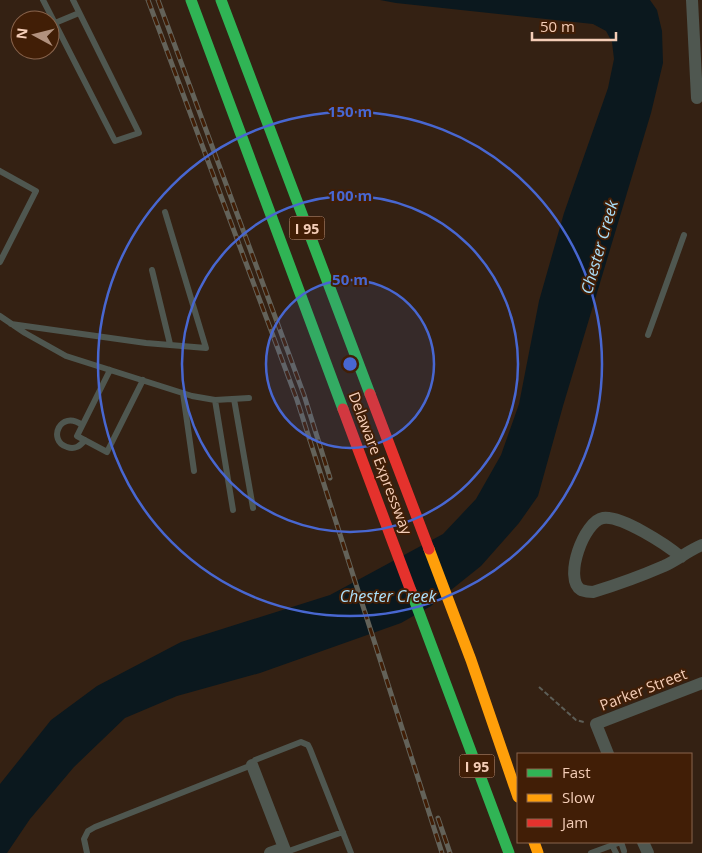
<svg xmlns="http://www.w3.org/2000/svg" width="702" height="853" font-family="'Open Sans',sans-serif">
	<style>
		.water { fill: #0b181e }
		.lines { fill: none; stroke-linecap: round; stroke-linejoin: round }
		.path { stroke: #5d5e57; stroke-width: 2; stroke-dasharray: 5 2.5; stroke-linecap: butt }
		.lane { stroke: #4f5750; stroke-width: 6 }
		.street { stroke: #4f5750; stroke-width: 12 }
		.fast { stroke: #30b455; stroke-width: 11 }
		.slow { stroke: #ff9f0a; stroke-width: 11 }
		.jam { stroke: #e5322d; stroke-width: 11 }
		.rail-casing { stroke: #636259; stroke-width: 5 }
		.rail { stroke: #411e06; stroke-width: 3; stroke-dasharray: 9; stroke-linecap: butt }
		.ring { fill: none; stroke: #4867d1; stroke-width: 2.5 }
		.labels { text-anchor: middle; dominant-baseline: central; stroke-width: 4; stroke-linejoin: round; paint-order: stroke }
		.shield { fill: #411e06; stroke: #be9882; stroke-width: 1 }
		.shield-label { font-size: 14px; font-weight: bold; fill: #f4cdb7 }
		.street-label { font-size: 15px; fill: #f4cdb7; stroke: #411e06 }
		.water-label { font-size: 16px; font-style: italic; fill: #abe0fb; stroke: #411e06 }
		.centre { fill: #4867d1; stroke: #411e06; stroke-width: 2.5 }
		.ring-label { font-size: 15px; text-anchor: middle; font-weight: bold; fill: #4867d1; stroke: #411e06; stroke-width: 4; stroke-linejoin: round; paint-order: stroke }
	</style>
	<rect width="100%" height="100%" fill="#342113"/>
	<path class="water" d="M380,0H650L657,10L662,31L663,63L651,113L563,406L538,496L519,523L481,566L431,606L401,623L260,673L177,696L125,718L74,767L30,819L7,853H0V784L51,720L97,686L181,642L330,595L443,534L476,499L501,455L519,404L539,301L564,213L608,88L614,59L612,42L606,31L593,24L396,3Z"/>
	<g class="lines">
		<path class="path" d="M539,687L576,720L584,722"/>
		<path class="lane" d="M43,0L115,141L139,133L73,0
			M55,23L79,13
			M0,171L36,191L0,262
			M152,270L170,344
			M0,316L25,333L66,356L192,396L215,400L249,398
			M11,324L146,343L206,348L165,212
			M648,335L684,235
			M110,370L77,436L107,452L143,380
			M183,393L194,471
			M234,399L253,508
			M215,400L233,510
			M82,425C60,409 47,441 67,447C75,450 80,446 85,440
			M621,842L624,851
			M612,845L616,853
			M286,852L343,832
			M87,853L84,839L88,831L95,827L252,765L255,760L301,742L308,745L310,749L351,853
			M591,853L621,842"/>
		<path class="street" d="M692,0L697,98
			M681,557C667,545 621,515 603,518C584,521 563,579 581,590C584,591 590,592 593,592C616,585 641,576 664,566C677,560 688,551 702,545
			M608,754L596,724L702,683
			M252,765L286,853
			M643,842L648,853
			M270,853L284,848"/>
		<path class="fast" d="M191,0L343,409
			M221,0L370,394
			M411,591L509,853"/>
		<path class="slow" d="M429,549L471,660L518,797
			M534,842L538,853"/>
		<path class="jam" d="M370,394L429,549
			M343,409L411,591"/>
		<defs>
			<path id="rail" d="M148,0L297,400L442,853
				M158,0L304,395L330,478
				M438,818L450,853"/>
		</defs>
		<use href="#rail" class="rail-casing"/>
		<use href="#rail" class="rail"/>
	</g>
	<circle cx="350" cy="364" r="84" fill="#4867d1" fill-opacity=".12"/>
	<g class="ring">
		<circle cx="350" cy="364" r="84"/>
		<circle cx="350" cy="364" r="168"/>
		<circle cx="350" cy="364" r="252"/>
	</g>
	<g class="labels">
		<g class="shield">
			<rect x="289.5" y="216.5" width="35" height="23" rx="4"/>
			<rect x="459.5" y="754.5" width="35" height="23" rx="4"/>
		</g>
		<g class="shield-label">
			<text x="307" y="228">I 95</text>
			<text x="477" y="766">I 95</text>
		</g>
		<g class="street-label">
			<text transform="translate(381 463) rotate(69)">Delaware Expressway</text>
			<text transform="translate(643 689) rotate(-21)">Parker Street</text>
		</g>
		<g class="water-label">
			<text transform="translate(599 247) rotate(-74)">Chester Creek</text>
			<text x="388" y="596">Chester Creek</text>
		</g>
	</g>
	<circle cx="350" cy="364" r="8" class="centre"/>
	<g class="ring-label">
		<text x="350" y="117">150 m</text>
		<text x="350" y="201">100 m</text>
		<text x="350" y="285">50 m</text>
	</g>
	<rect x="517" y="753" width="175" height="90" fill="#411e06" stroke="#89644d"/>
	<rect x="527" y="769" width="25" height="8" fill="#30b455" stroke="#89644d"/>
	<text x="562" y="778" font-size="15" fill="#f4cdb7">Fast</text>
	<rect x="527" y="794" width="25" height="8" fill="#ff9f0a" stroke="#89644d"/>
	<text x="562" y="803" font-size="15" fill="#f4cdb7">Slow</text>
	<rect x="527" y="819" width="25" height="8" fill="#e5322d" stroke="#89644d"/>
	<text x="562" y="828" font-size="15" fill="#f4cdb7">Jam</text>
	<g transform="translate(35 35) rotate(277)"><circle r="24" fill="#411e06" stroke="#89644d"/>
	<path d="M0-4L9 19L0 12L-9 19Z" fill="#b1917e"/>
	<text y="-8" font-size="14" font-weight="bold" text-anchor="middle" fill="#f4cdb7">N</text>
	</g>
	<path d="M532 32v8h84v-8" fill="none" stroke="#f4cdb7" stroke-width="2.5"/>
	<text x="540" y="32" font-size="15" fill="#f4cdb7" stroke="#411e06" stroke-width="4" paint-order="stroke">50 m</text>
</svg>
